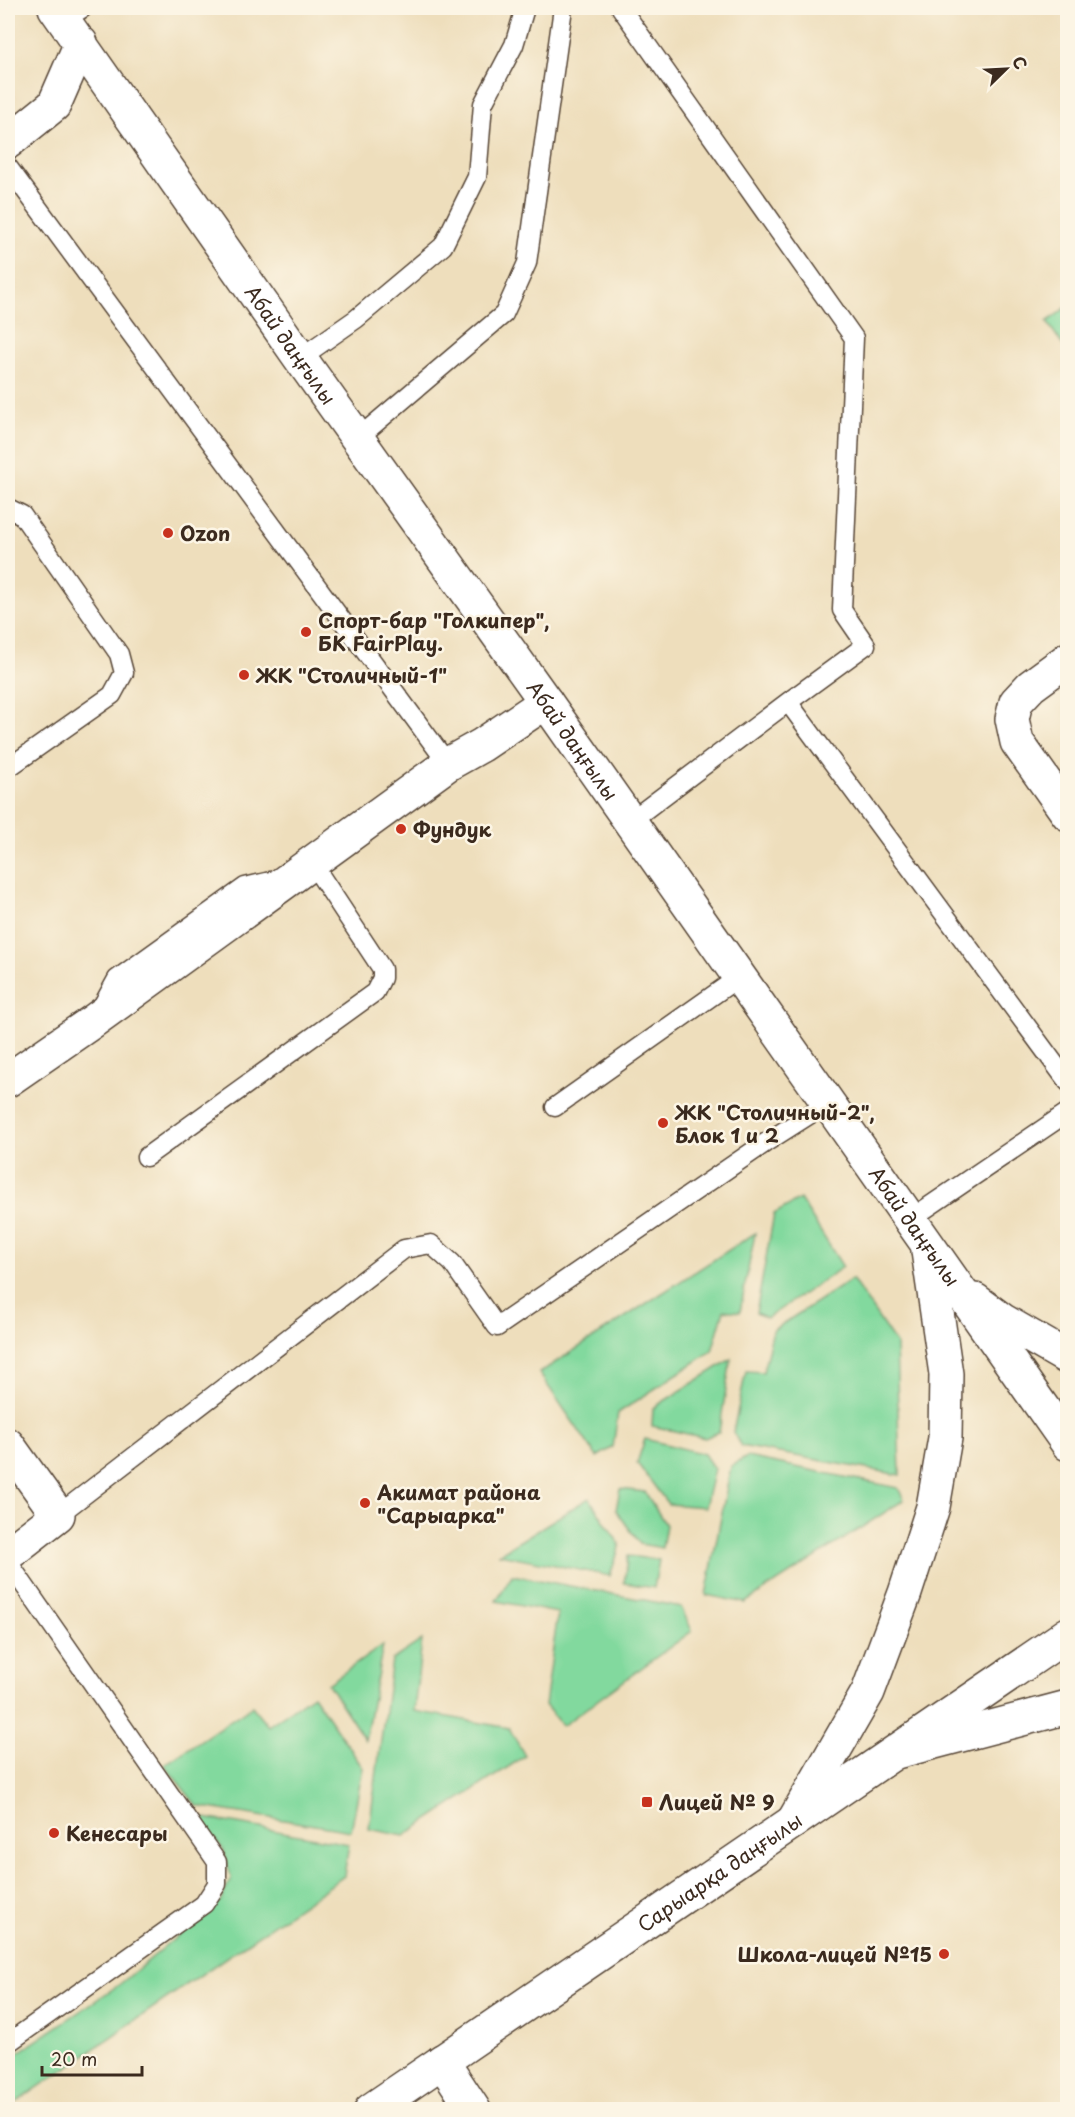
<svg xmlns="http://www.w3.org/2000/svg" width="1075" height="2117" font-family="'Playpen Sans',sans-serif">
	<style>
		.green { fill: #82d99e; stroke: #5e825e; stroke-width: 1.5 }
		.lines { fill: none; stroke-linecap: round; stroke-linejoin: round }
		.lane-casing { stroke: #564536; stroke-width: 21 }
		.street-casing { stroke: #564536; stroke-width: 36 }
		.secondary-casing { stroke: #564536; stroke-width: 36 }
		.primary-casing { stroke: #564536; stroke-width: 36 }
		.lane { stroke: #fff; stroke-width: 18 }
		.street { stroke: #fff; stroke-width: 33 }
		.secondary { stroke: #fff; stroke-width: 33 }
		.primary { stroke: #fff; stroke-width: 33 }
		.poi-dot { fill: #c8321e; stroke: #fcf5e5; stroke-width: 2 }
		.labels { text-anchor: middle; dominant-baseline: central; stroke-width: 5; stroke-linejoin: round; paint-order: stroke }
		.street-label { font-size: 20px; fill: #3b2a1e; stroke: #fcf5e5 }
		.poi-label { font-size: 20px; font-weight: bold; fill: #3b2a1e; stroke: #fcf5e5; text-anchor: start }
	</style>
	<rect width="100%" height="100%" fill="#fcf5e5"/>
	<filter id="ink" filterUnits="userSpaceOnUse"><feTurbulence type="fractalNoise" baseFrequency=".0167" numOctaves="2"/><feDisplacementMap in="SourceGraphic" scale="12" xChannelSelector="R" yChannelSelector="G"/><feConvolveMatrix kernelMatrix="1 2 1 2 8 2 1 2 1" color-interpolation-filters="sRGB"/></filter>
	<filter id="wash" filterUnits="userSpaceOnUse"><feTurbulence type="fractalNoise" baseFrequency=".008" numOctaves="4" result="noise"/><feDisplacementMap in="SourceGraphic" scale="24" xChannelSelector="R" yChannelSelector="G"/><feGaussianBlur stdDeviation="1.35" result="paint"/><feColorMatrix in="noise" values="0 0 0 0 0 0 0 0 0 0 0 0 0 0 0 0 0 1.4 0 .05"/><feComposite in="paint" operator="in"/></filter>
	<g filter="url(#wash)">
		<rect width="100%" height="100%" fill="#eedebc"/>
		<path class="green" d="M1067,307V351L1047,322Z
			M800,1199L843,1267L767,1318L756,1313L774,1214Z
			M755,1233L740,1312L724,1310L712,1351L618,1413L613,1447L597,1457L539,1373Z
			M852,1279L896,1344L900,1475L741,1446L733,1432L746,1371L763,1372L773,1330Z
			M731,1359L719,1432L705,1438L652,1426L653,1408Z
			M645,1439L704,1454L714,1469L705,1507L668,1504L637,1463Z
			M747,1457L898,1488L904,1500L745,1603L706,1595L731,1466Z
			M620,1489L645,1492L666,1525L662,1548L640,1544L616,1510Z
			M589,1498L620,1545L610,1576L499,1554Z
			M628,1556L659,1560L654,1588L624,1583Z
			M512,1575L681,1607L692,1631L562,1726L545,1705L558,1613L496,1601Z
			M422,1640L414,1711L509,1728L525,1756L404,1836L369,1829L392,1660Z
			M383,1645L365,1740L328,1684Z
			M313,1695L363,1768L351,1831L197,1806L164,1765L252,1706L268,1726Z
			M199,1817L349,1844L344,1876L8,2108V2060L120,1984L221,1900L231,1878L224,1851Z"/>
	</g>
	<g filter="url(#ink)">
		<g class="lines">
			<defs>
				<path id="lane" d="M621,8L854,338L842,610L866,645L788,702L629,822
					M64,20L83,8
					M8,167L448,764
					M300,358L356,319L443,246L477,177L483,104L514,45L525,8
					M358,438L504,314L527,263L563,8
					M8,508L22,515L119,654L124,673L112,695L8,768
					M788,702L1068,1082
					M101,1008L117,979L245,887L275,880
					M555,1107L739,977
					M146,1157L375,992L382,978V969L312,863
					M909,1220L1068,1112
					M58,1515L404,1249L431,1244L452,1263L497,1327L765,1143L828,1103
					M8,1562L217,1862V1884L204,1904L8,2043"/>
				<path id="street" d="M8,142L54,105L81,43
					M1068,659L1031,686L1016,702L1012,719L1017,742L1068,814
					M8,1080L92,1022L448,764L482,745L546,702
					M8,1445L58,1515L8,1554
					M442,2061L474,2110"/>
				<g id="secondary">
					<path id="s1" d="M55,8L300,358L546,702L1068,1444"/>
					<path d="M975,1300L1002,1320L1068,1358"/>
					<path d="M900,1751L1068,1707"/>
					<path d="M793,1822L868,1692L905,1593L933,1507L945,1438L946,1374L928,1251"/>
				</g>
				<g id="primary">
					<path id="s2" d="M371,2110L1068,1634"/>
				</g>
			</defs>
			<use href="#lane" class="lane-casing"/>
			<use href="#street" class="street-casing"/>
			<use href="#secondary" class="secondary-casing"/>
			<use href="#primary" class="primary-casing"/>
			<use href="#lane" class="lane"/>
			<use href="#street" class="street"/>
			<use href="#secondary" class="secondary"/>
			<use href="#primary" class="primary"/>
		</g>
	</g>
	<g class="poi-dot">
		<circle cx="168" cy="533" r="6"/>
		<circle cx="306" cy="632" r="6"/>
		<circle cx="244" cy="675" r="6"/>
		<circle cx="401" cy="829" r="6"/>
		<circle cx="663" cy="1123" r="6"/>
		<circle cx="365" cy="1503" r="6"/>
		<rect x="641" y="1796" width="12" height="12" rx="3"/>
		<circle cx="54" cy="1833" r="6"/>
		<circle cx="944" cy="1954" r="6"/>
	</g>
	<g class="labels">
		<g class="street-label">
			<text stroke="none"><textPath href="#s1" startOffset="411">Абай даңғылы</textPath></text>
			<text stroke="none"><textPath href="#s1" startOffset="897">Абай даңғылы</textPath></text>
			<text stroke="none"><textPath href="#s1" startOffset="1491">Абай даңғылы</textPath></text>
			<text stroke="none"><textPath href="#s2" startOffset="422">Сарыарқа даңғылы</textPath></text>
		</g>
		<g class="poi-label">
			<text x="180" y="533">Ozon</text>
			<text x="318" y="620">Спорт-бар "Голкипер",<tspan x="318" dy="23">БК FairPlay.</tspan></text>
			<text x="256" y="675">ЖК "Столичный-1"</text>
			<text x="413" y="829">Фундук</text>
			<text x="675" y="1112">ЖК "Столичный-2",<tspan x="675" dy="23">Блок 1 и 2</tspan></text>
			<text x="377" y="1492">Акимат района<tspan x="377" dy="23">"Сарыарка"</tspan></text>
			<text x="659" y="1802">Лицей № 9</text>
			<text x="66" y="1833">Кенесары</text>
			<text x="932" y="1954" text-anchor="end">Школа-лицей №15</text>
		</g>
	</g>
	<rect width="1075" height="2117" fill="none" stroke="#fcf5e5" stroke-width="30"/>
	<g transform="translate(1006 69) rotate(66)" stroke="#fcf5e5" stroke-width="4.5" paint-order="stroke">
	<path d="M0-4.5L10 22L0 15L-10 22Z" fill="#3b2a1e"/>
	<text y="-9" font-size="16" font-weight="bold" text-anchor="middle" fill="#3b2a1e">С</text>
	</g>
	<path d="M42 2066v9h100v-9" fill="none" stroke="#3b2a1e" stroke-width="3"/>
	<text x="51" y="2066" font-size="18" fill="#3b2a1e" stroke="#fcf5e5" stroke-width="4.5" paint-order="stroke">20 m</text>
</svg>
